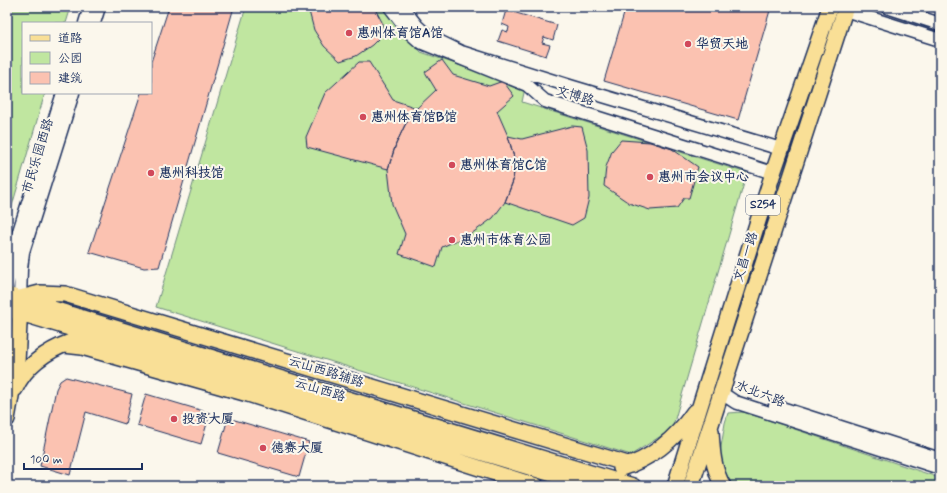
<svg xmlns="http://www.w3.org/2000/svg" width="947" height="493" font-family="Mynerve,'LXGW WenKai TC',sans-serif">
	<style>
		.green { fill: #c0e6a0; stroke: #6e8a7f }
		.building { fill: #fbc2b1; stroke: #1b2f5e }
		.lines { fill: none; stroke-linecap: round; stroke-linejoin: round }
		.minor-casing { stroke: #1b2f5e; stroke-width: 15 }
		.major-casing { stroke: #1b2f5e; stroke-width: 18 }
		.minor { stroke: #fbf7ec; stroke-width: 12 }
		.major { stroke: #f9df96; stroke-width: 15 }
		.poi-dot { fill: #d1495b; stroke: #fbf7ec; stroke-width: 1.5 }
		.labels { text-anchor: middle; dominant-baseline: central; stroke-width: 4; stroke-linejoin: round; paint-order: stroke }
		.shield { fill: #fbf7ec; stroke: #5e6b89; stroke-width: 1 }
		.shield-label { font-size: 12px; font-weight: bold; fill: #1b2f5e }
		.poi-label { font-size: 13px; font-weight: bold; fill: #1b2f5e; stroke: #fbf7ec; text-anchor: start }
		.street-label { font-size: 13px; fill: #1b2f5e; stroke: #fbf7ec }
	</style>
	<rect width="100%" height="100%" fill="#fbf7ec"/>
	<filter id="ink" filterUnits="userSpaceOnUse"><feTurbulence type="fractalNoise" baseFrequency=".025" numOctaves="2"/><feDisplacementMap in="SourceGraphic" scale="8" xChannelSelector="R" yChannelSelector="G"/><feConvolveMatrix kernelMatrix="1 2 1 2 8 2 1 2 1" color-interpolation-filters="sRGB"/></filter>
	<g filter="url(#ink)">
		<path class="green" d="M7,7H71L66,23H23V93H45L7,223Z
			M246,7H384L421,52L525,88L522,102L747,173L672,429L631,455L156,307Z
			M744,412L940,478V486H732L719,459L725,423L728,413Z"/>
		<path class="building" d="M169,7H234L159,267L144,268L89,252L141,93H151V62Z
			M311,7H374L382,22V35L372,45L356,56L340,61L324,46L314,30L309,11Z
			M626,7H771L738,120L604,81Z
			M506,10L557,25L553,40L544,37L542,43L550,45L546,56L498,41L502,30L508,32L509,27L502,24Z
			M442,60L453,75L489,86L503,81L514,96L497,111L508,136L515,161L513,181L505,202L493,218L471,234L442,247L436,267L399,254L405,234L392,204L388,169L396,144L405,125L417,108L436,90L425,72Z
			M359,62H369L393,100L417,108L405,125L396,144L388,169L307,147L306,137L325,93Z
			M572,126L582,127L588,150L589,198L584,218L572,225L505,202L513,181L515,161L508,136L522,139Z
			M621,140L650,142L672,149L698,167L689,198H684L677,208L650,210L629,203L604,186L606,167L612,151Z
			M66,377L132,394L125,424L86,412L70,475L40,466L56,389L60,381Z
			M146,394L210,413L201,444L137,425Z
			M228,418L309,442L299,477L218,453Z"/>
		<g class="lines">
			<defs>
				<path id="minor" d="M390,7L410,33L420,42L527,85L545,101L773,173
					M402,7L417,26L428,36L461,52L573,87L781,149
					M842,7L845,10L940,40
					M887,7L940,24
					M85,23L90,7
					M94,23L99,7
					M7,290L13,250L63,93
					M20,298L21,269L23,252L73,93
					M720,392L735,402L940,468
					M775,406L940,459"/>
				<path id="major" d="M7,295L633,486
					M20,298L40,293L65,294L631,465
					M7,309L592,486
					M64,345L82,347L248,394L536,486
					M15,389C26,364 48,350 73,341
					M7,419L17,362L20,305
					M711,431C712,450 713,469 723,486
					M621,468C651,459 676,438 694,412
					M675,486L773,173L830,7
					M691,486L846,7"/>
			</defs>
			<use href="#minor" class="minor-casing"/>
			<use href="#major" class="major-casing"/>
			<use href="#minor" class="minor"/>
			<use href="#major" class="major"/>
		</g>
	</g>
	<g class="poi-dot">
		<circle cx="349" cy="33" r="4"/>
		<circle cx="688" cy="44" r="4"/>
		<circle cx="363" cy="117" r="4"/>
		<circle cx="452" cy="165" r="4"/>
		<circle cx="151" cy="173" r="4"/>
		<circle cx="650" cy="177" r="4"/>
		<circle cx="452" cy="240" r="4"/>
		<circle cx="174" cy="419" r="4"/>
		<circle cx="263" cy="448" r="4"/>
	</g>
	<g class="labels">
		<rect class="shield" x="746" y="195" width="34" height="20" rx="3"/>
		<g class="shield-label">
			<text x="763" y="205">S254</text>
		</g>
		<g class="poi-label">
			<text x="357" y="33">惠州体育馆A馆</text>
			<text x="696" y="44">华贸天地</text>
			<text x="371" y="117">惠州体育馆B馆</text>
			<text x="460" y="165">惠州体育馆C馆</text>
			<text x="159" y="173">惠州科技馆</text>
			<text x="658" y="177">惠州市会议中心</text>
			<text x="460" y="240">惠州市体育公园</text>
			<text x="182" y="419">投资大厦</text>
			<text x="271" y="448">德赛大厦</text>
		</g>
		<g class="street-label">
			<text transform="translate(575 96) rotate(17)">文博路</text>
			<text transform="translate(38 156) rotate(-73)">市民乐园西路</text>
			<text transform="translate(746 257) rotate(-72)">文昌一路</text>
			<text transform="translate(326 372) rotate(17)">云山西路辅路</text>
			<text transform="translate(320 390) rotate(17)">云山西路</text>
			<text transform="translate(760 394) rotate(21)">水北六路</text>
		</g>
	</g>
	<rect width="947" height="493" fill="none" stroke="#fbf7ec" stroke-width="24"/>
	<rect x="12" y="12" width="923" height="469" fill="none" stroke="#1b2f5e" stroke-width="1.5" filter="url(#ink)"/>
	<rect x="22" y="22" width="130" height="72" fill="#fbf7ec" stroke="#a1a7b3"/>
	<rect x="30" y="35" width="20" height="6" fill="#f9df96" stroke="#a1a7b3"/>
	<text x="58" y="42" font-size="12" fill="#1b2f5e">道路</text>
	<rect x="30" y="52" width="20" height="12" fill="#c0e6a0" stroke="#a1a7b3"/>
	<text x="58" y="62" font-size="12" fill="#1b2f5e">公园</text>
	<rect x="30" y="72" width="20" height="12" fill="#fbc2b1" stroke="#a1a7b3"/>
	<text x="58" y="82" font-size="12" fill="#1b2f5e">建筑</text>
	<path d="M24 463v6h118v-6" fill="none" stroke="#1b2f5e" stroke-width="2"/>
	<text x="30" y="463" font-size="12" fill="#1b2f5e" stroke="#fbf7ec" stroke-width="3" paint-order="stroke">100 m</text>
</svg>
